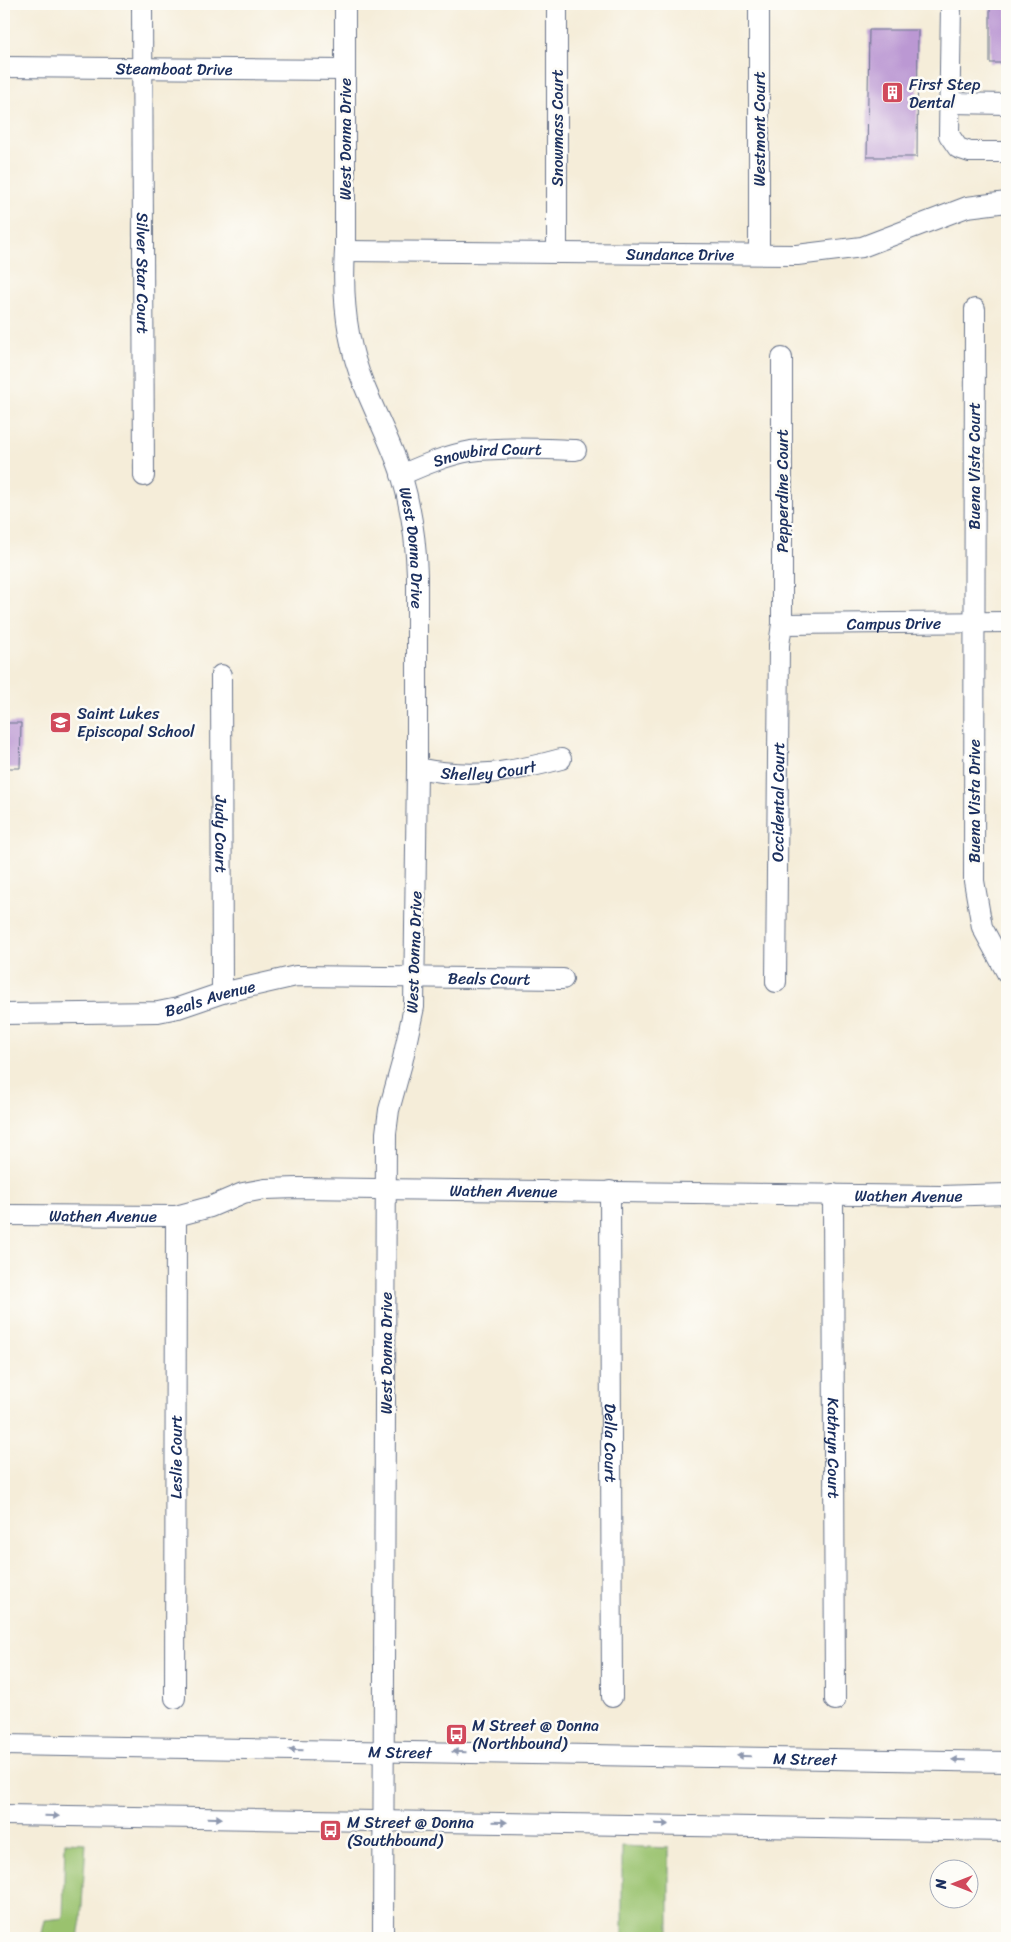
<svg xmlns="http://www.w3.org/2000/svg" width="1011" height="1942" font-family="Sriracha,sans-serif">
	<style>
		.green { fill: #9ac26e; stroke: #5a7866 }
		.building { fill: #bb98d3 }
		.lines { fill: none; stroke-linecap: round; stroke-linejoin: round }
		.minor-casing { stroke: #677289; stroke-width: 22 }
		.minor { stroke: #fff; stroke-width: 20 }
		.oneway { fill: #8d97ae }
		.labels { text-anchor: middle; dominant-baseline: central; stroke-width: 5; stroke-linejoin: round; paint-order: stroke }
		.street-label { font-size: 16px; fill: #1b2f5e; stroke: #fdfcf7 }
		.poi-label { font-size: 16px; fill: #1b2f5e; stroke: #fdfcf7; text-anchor: start }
	</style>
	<rect width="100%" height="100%" fill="#fdfcf7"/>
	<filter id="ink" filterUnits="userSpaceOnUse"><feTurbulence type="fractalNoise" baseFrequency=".02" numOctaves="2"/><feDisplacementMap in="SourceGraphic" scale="10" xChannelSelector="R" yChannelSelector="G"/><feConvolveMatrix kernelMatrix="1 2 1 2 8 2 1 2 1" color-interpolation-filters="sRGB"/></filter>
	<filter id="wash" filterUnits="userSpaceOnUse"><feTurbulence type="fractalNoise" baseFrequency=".0096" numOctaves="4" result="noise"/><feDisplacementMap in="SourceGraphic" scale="20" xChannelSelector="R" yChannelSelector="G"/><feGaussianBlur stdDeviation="1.12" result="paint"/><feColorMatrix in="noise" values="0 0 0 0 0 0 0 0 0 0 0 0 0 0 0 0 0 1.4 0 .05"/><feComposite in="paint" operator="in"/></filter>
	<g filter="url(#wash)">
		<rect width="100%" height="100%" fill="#f5edd9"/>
		<path class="green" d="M65,1842L86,1843L81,1920L78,1938H41L45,1920L63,1918Z
			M622,1846L669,1848V1938H622Z"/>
		<g id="blocks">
			<path class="building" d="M990,4H1007V63H990Z
				M869,30H918L917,157H867Z
				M4,723H21L20,768H4Z"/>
		</g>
	</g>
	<g filter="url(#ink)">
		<use href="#blocks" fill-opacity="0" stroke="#677289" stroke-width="1"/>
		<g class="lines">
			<defs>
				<g id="minor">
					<path id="s1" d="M142,4L144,476"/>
					<path id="s2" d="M345,4V251C342,297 346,342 364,385C376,415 391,443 401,473C411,507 416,540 417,575V768L414,1007L402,1063L389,1110L386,1133L383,1938"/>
					<path d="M557,4V252"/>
					<path d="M759,4V254"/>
					<path d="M951,4L949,135L958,148L970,152H1007"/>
					<path id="s3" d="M4,67L345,70"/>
					<path d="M950,103L1007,104"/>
					<path id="s4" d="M345,251L797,255L862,247L967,207L1007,202"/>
					<path d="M975,309L974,881L982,927L1007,973"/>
					<path id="s5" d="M401,475C424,465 447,455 471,451C506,447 541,449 576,450"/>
					<path id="s6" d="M782,624L1007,622"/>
					<path id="s7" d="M221,675L222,993"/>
					<path id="s8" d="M417,768C470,779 510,773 561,759"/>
					<path id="s9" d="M776,982L779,645L782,624V358"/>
					<path id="s10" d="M4,1014L158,1012L178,1008L222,993L296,976L563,979"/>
					<path id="s11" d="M610,1191L612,1697"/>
					<path id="s12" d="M833,1194L835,1700"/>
					<path id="s13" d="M4,1215L176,1216L210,1207L243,1193L265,1189L298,1188L940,1196L1007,1194"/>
					<path id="s14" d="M175,1698L176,1216"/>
					<path id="s15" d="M4,1745L1007,1762"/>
					<path d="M4,1815L1007,1831"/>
				</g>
			</defs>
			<use href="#minor" class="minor-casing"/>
			<use href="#minor" class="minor"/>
		</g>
		<defs><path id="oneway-solid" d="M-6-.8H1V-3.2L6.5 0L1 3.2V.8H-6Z" transform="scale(1.25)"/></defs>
		<g class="oneway">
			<use href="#oneway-solid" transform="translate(296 1750) rotate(-179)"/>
			<use href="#oneway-solid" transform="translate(459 1752) rotate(-179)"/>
			<use href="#oneway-solid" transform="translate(744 1756) rotate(-179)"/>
			<use href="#oneway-solid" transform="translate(959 1760) rotate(-179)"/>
			<use href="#oneway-solid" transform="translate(52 1816) rotate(1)"/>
			<use href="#oneway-solid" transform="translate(215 1818) rotate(1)"/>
			<use href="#oneway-solid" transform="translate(500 1822) rotate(1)"/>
			<use href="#oneway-solid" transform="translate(662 1824) rotate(1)"/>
		</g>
	</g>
	<defs>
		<symbol id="building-square" viewBox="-11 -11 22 22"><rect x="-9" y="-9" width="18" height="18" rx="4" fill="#d1495b" stroke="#fdfcf7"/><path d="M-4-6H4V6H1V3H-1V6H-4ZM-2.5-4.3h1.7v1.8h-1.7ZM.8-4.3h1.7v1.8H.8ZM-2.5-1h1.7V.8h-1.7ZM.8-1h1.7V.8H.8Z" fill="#fff"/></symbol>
		<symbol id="school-square" viewBox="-11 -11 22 22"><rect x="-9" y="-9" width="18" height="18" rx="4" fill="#d1495b" stroke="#fdfcf7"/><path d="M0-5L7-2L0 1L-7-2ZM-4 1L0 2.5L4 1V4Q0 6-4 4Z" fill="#fff"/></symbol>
		<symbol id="bus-square" viewBox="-11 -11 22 22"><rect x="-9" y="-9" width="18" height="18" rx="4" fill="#d1495b" stroke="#fdfcf7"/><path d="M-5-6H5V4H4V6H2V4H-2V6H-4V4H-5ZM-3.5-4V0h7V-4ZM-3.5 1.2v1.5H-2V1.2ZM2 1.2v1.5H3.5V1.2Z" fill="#fff"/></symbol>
	</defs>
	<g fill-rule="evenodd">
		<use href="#building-square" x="880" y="80" width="25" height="25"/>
		<use href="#school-square" x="48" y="710" width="25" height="25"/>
		<use href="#bus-square" x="444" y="1722" width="25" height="25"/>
		<use href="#bus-square" x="318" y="1818" width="25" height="25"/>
	</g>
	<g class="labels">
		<g class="street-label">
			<text stroke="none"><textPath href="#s3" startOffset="170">Steamboat Drive</textPath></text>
			<text transform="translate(557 128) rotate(-90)">Snowmass Court</text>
			<text transform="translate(759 129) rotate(-90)">Westmont Court</text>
			<text transform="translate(345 139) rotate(-90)">West Donna Drive</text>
			<text stroke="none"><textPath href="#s4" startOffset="335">Sundance Drive</textPath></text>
			<text stroke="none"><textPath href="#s1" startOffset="269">Silver Star Court</textPath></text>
			<text stroke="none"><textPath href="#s5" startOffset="90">Snowbird Court</textPath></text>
			<text transform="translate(974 466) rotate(-90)">Buena Vista Court</text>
			<text transform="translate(782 491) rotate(-90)">Pepperdine Court</text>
			<text stroke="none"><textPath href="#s2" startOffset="555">West Donna Drive</textPath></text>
			<text stroke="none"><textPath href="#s6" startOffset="112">Campus Drive</textPath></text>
			<text stroke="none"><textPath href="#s8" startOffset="72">Shelley Court</textPath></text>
			<text transform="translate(974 801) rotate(-90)">Buena Vista Drive</text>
			<text stroke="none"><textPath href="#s9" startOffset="180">Occidental Court</textPath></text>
			<text stroke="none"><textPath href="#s7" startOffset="159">Judy Court</textPath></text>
			<text transform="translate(414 952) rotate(-88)">West Donna Drive</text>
			<text stroke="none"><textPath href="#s10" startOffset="490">Beals Court</textPath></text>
			<text stroke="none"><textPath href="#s10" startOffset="208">Beals Avenue</textPath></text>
			<text stroke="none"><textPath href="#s13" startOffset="504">Wathen Avenue</textPath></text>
			<text stroke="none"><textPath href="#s13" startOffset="909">Wathen Avenue</textPath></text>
			<text stroke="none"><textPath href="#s13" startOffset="99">Wathen Avenue</textPath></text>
			<text transform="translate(386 1353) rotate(-90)">West Donna Drive</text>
			<text stroke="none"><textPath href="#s11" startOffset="252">Della Court</textPath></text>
			<text stroke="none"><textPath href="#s12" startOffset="254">Kathryn Court</textPath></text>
			<text stroke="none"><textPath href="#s14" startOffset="241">Leslie Court</textPath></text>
			<text stroke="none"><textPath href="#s15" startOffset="396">M Street</textPath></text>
			<text stroke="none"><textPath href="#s15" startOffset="801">M Street</textPath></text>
		</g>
		<g class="poi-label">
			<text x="909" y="84">First Step<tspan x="909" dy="18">Dental</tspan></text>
			<text x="77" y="713">Saint Lukes<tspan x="77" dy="18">Episcopal School</tspan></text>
			<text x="472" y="1725">M Street @ Donna<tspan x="472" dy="18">(Northbound)</tspan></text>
			<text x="347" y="1822">M Street @ Donna<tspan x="347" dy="18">(Southbound)</tspan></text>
		</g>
	</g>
	<rect width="1011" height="1942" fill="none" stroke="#fdfcf7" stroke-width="20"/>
	<g transform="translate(954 1884) rotate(270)"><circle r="24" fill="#fdfcf7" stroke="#a3aaba"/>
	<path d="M0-4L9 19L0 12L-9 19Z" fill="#d1495b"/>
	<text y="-8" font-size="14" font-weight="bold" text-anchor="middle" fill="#1b2f5e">N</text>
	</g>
</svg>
